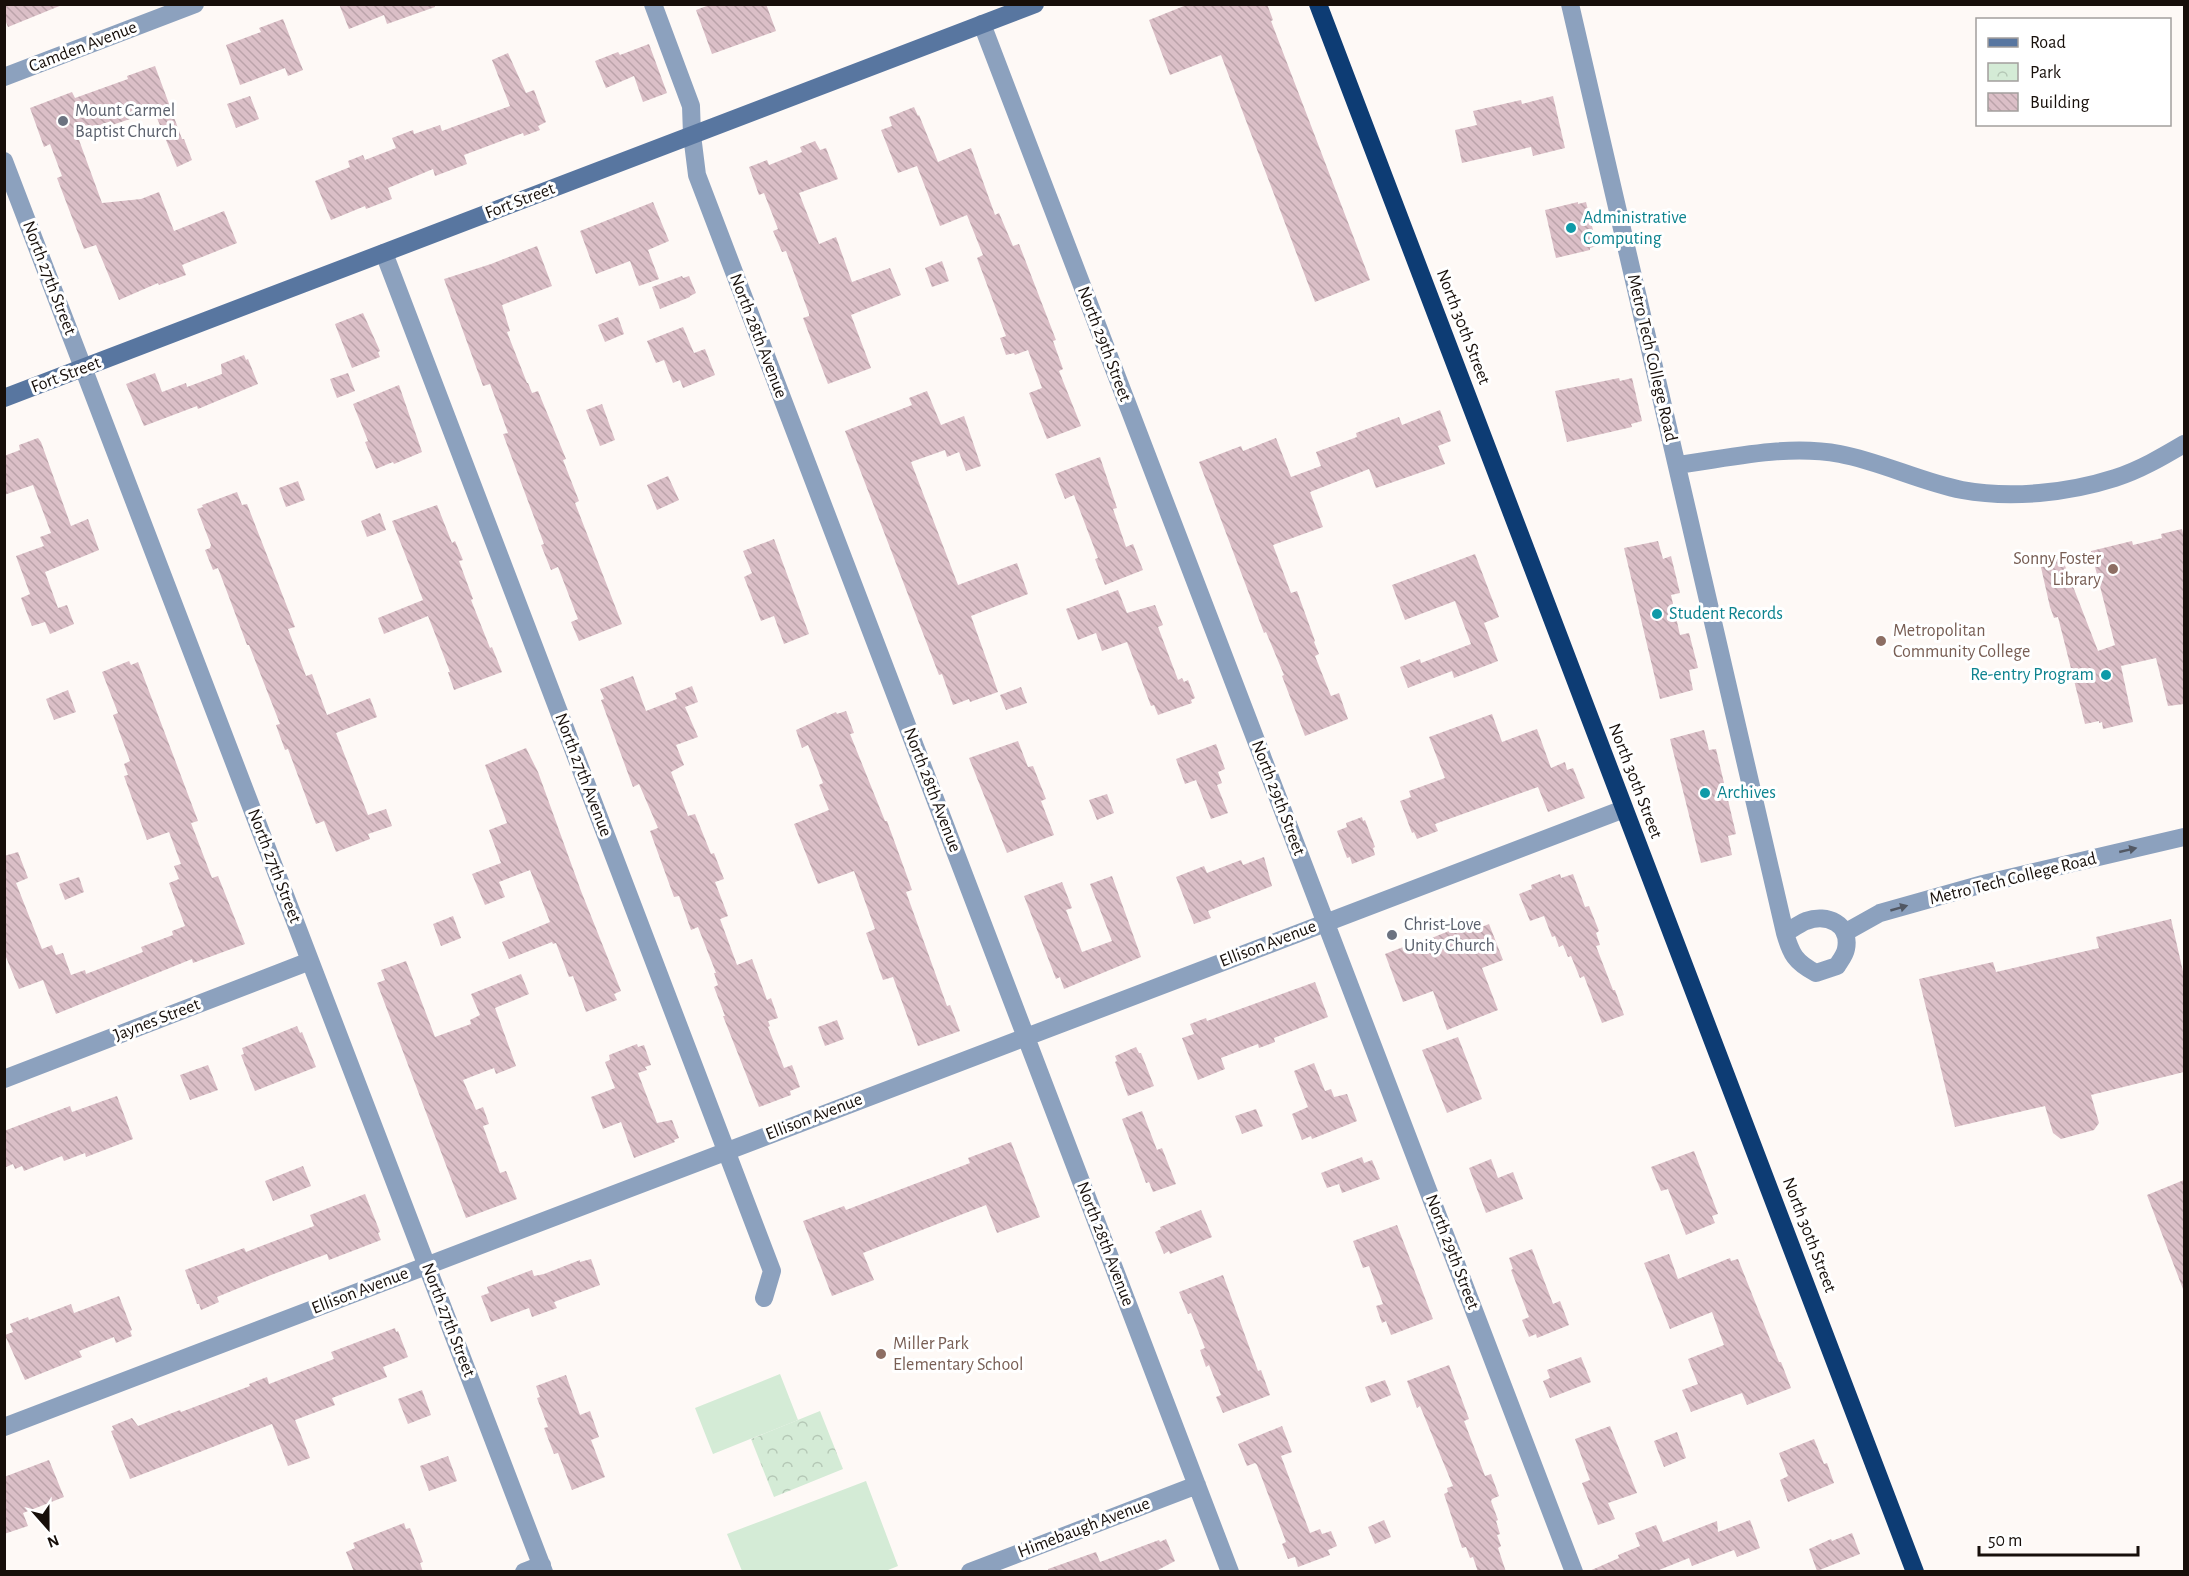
<svg xmlns="http://www.w3.org/2000/svg" width="2189" height="1576" font-family="'Alegreya Sans',sans-serif">
	<style>
		.green { fill: #d4ebd6 }
		.park { fill: url(#park-crowns) }
		.building { fill: url(#building-back-hatch) }
		.lines { fill: none; stroke-linecap: round; stroke-linejoin: round }
		.street { stroke: #8ca1be; stroke-width: 18 }
		.secondary { stroke: #5876a0; stroke-width: 18 }
		.highway { stroke: #0d3c74; stroke-width: 18 }
		.oneway { fill: #525864 }
		.worship-dot { fill: #6b7280; stroke: #fff; stroke-width: 2 }
		.culture-dot { fill: #0f9aa8; stroke: #fff; stroke-width: 2 }
		.education-dot { fill: #8d6e63; stroke: #fff; stroke-width: 2 }
		.labels { text-anchor: middle; dominant-baseline: central; stroke-width: 6; stroke-linejoin: round; paint-order: stroke }
		.street-label { font-size: 18px; fill: #170f0a; stroke: #fff }
		.worship-label { font-size: 18px; fill: #5b616d; stroke: #fff; text-anchor: start }
		.culture-label { font-size: 18px; fill: #0d838f; stroke: #fff; text-anchor: start }
		.education-label { font-size: 18px; fill: #785e54; stroke: #fff; text-anchor: start }
	</style>
	<defs>
		<pattern id="park-crowns" width="20" height="18" patternUnits="userSpaceOnUse" patternTransform="scale(1.5)"><rect width="20" height="18" fill="#d4ebd6"/><path d="M2 6a3 3 0 1 1 6 0M12 15a3 3 0 1 1 6 0" fill="none" stroke="#b5c8b6"/></pattern>
		<pattern id="building-back-hatch" width="6" height="6" patternUnits="userSpaceOnUse" patternTransform="scale(1.5)"><rect width="6" height="6" fill="#dbbfc7"/><path d="M-1 5l2 2M0 0l6 6M5-1l2 2" fill="none" stroke="#bba3aa"/></pattern>
	</defs>
	<rect width="100%" height="100%" fill="#fef9f6"/>
	<path class="green" d="M780,1374L798,1420L713,1454L695,1408Z
		M866,1481L898,1566L883,1572L742,1571L727,1534Z"/>
	<path class="park" d="M820,1411L843,1469L774,1497L751,1439Z"/>
	<path class="building" d="M4,4H61L62,5L8,27L4,17Z
		M339,4H435V7L387,24L384,15L349,29Z
		M712,4H766L776,31L712,54L696,10Z
		M1189,4H1267L1273,20L1271,21L1370,280L1315,302L1221,55L1170,75L1149,20Z
		M283,19L303,70L288,76L285,68L240,85L226,45L261,32L259,28Z
		M649,44L667,93L643,102L634,76L606,88L595,61L618,52L620,55Z
		M508,53L526,93L534,90L546,122L538,126L540,130L524,136L523,133L464,155L467,164L435,176L433,169L388,188L392,199L366,209L365,206L331,220L315,181L350,167L348,161L363,155L365,160L396,148L392,138L413,130L414,134L440,125L442,131L510,106L492,60Z
		M155,66L182,139H184L192,160L177,167L157,118L154,119L152,114L142,117V115L112,125L111,121L81,132L83,139L79,140L102,203L141,199L159,192L174,231L224,211L237,243L182,265L186,275L159,285L158,283L119,300L96,245L84,249L57,178L62,176L50,144L44,147L30,108L72,92L75,98L128,79L127,76Z
		M250,96L259,119L236,128L227,104Z
		M1553,96L1565,148L1533,156L1531,147L1462,163L1455,130L1477,125L1473,111L1521,100L1522,104Z
		M914,107L918,116L919,115L938,162L971,148L995,215L999,213L1013,246L1019,244L1056,340L1053,341L1063,369L1059,371L1081,426L1047,439L1029,393L1042,388L1028,350L1015,355L1014,353L1006,355L1000,338L1006,336L977,258L983,255L967,215L940,226L917,166L898,173L881,130L892,126L889,117Z
		M815,141L820,150L826,148L838,179L799,193L819,244L836,237L852,282L890,268L901,295L851,315L871,368L828,384L803,318L809,316V314L786,251L782,252L773,231L778,229L764,193L759,195L749,167L767,160L769,165L802,152L800,147Z
		M653,202L669,241L648,250L659,279L639,286L630,261L596,274L580,231Z
		M1578,202V204L1586,202L1597,246L1590,248V250L1556,258L1545,210Z
		M537,246L552,286L502,305L510,331L507,332L527,383H528L532,393L538,391L566,459L563,460L579,501L575,503L622,624L579,641L571,622L578,619L558,567L551,570L541,545L544,544L503,434L508,433L490,384L483,386L444,279L491,264Z
		M942,261L949,281L932,287L925,268Z
		M682,276L683,278L689,276L696,293L690,296V297L660,309L652,287Z
		M363,313L380,351L378,352L380,357L352,368L335,324Z
		M618,317L624,334L605,342L598,325Z
		M683,327L694,353L705,349L715,375L683,388L680,380L673,383L664,360L656,363L647,341Z
		M244,355L246,360L248,359L258,384L198,409L197,406L144,426L126,384L155,373L162,392L186,383L187,387L222,374L221,364Z
		M348,373L355,391L337,398L330,379Z
		M1619,378L1620,381L1632,378L1642,421L1631,424L1632,427L1567,442L1555,391Z
		M399,385L422,452L394,464L393,462L376,469L365,442L368,441L353,404Z
		M927,391L941,425L964,416L981,466L966,471L959,452L947,457L945,450L911,462L958,585L1017,563L1028,594L971,616L998,692L970,702L969,699L953,705L942,674L939,675L845,431L912,405L909,398Z
		M602,404L615,440L600,446L586,410Z
		M1440,410L1451,441L1438,446L1445,464L1376,488L1369,469L1310,492L1323,527L1273,545L1291,593L1297,591L1315,641L1314,642L1319,654L1315,656L1331,696L1339,693L1348,719L1305,736L1282,676L1284,675L1266,632L1264,633L1199,462L1241,446L1243,451L1276,438L1291,477L1321,466L1316,452L1357,437L1356,433L1399,417L1402,425Z
		M38,438L41,442L71,526L88,519L99,550L45,572L58,608L67,605L74,624L50,634L45,622L32,626L21,598L30,594L16,556L44,546L40,537L51,533L33,485L4,495V456L20,450L19,445Z
		M1100,457L1117,508L1113,509L1126,547L1133,544L1143,570L1105,585L1095,559L1098,558L1074,495L1065,499L1055,474Z
		M668,476L679,500L657,510L647,485Z
		M298,481L305,500L286,507L279,488Z
		M237,492L242,505L247,504L295,627L288,629L306,676L312,674L327,715L370,698L377,717L336,733L368,815L386,809L392,826L368,834L370,839L336,852L324,821L316,824L288,749L285,750L276,725L280,724L249,645H247L218,568L213,570L205,550L210,548L211,545L197,509L203,507L202,505Z
		M437,505L452,543L455,541L463,560L459,561L473,599L471,600L490,648L492,647L502,672L454,690L448,672H450L428,616L384,634L378,618L423,600L392,521Z
		M380,513L386,530L367,537L361,521Z
		M2182,529L2184,538V704L2168,706L2156,658L2121,666L2133,722L2103,729L2102,722L2099,723V721L2085,724L2058,617L2054,618L2050,607L2040,563L2062,558L2098,651L2115,645L2091,551L2132,541L2133,545L2162,538L2161,534Z
		M774,539L809,634L784,644L774,616L761,621L744,577L752,573L743,551Z
		M1658,541L1663,559L1671,556L1680,593L1671,595L1680,635L1689,633L1698,668L1689,670L1693,690L1660,699L1624,548Z
		M1475,554L1499,617L1484,623L1498,661L1454,678L1452,671L1408,688L1400,667L1420,659L1421,663L1471,644L1455,601L1405,620L1392,585Z
		M1118,590L1127,613L1155,605L1163,625L1158,627L1178,680L1182,678L1184,682L1188,680L1195,698L1191,700L1192,703L1158,715L1154,705L1151,706L1127,642L1102,651L1096,633L1078,640L1066,609Z
		M129,661L131,665L138,662L198,821L191,823L212,878L218,876L245,944L193,963L192,959L56,1014L43,980L19,989L4,952V856L18,852L28,878L16,883L42,949L52,945L56,955L63,953L71,975L85,970L86,974L143,952L141,947L173,935L172,931L185,926L169,883L179,879L174,866L181,864L169,832L147,840L124,776L128,775L124,764L130,761L113,715L118,713L102,672Z
		M633,676L646,711L677,699L675,693L692,686L698,702L685,707L698,737L676,745L684,765L671,772L688,816L695,814L711,854L714,853L724,879L715,882L728,916L720,919L737,965L752,959L767,1000L771,998L778,1018L768,1021L770,1026L768,1027L784,1068L792,1065L800,1087L790,1091L791,1095L759,1107L723,1016H725L714,987L718,985L714,973H716L698,927L691,930L679,896L674,897L650,831L658,828L639,784L633,787L601,700L604,699L600,689Z
		M1021,687L1027,703L1006,710L1000,695Z
		M68,690L76,712L54,720L46,699Z
		M846,711L854,733L850,734L885,821H887L912,890L906,892L947,1006L950,1005L960,1031L918,1046L893,977L883,980L866,933L875,929L854,871L818,884L794,824L829,810L819,785L823,783L808,745L802,748L796,730L836,712L837,714Z
		M1492,714L1502,742L1537,729L1551,768L1565,762L1567,770L1573,768L1585,798L1548,812L1538,787L1435,824L1438,831L1417,839L1414,832L1412,833L1400,801L1411,797L1409,791L1445,778L1429,737Z
		M1704,730L1709,750L1716,749L1736,834L1728,836L1732,855L1701,863L1670,739Z
		M1018,741L1028,767L1033,766L1046,799L1041,801L1054,835L1007,853L969,758Z
		M1216,744L1225,769L1218,772L1222,783L1217,785L1228,813L1211,819L1196,780L1185,784L1176,759Z
		M526,748L538,772L581,891L621,991L614,994L617,1000L586,1012L573,976L569,977L556,943L553,944L552,942L509,959L502,942L550,922L530,870L499,882L505,897L485,905L472,874L501,863L489,830L507,823L485,765Z
		M1107,794L1114,813L1097,820L1089,800Z
		M1362,817L1363,821L1365,820L1375,847L1373,848L1375,855L1352,864L1350,857L1347,858L1337,831L1347,827L1346,823Z
		M1264,857L1272,886L1208,911L1211,918L1194,924L1176,877L1204,866L1207,873L1241,860L1243,865Z
		M1560,874L1561,878L1573,874L1585,907L1589,906L1599,931L1596,933L1600,945L1596,946L1613,990H1615L1624,1015L1602,1023L1584,976L1580,978L1571,956L1568,957L1563,945L1559,947L1555,936L1552,937L1544,916L1530,921L1519,894L1532,889L1531,885Z
		M1112,876L1141,957L1064,989L1060,977L1056,979L1024,896L1062,882L1072,908L1066,910L1082,952L1112,941L1090,884Z
		M79,877L84,892L65,900L59,884Z
		M453,916L461,938L441,946L433,924Z
		M2171,919L2184,976V1072L2091,1095L2099,1123L2094,1130L2061,1139L2053,1133L2045,1106L1955,1127L1919,979L1993,962L1996,972L2099,948L2096,937Z
		M1476,920L1479,928L1489,924L1503,960L1482,968L1498,1010L1447,1030L1433,991L1403,1002L1385,954L1411,944L1412,946Z
		M406,961L435,1037L471,1024L470,1020L480,1015L471,994L521,974L529,994L495,1008L516,1066L496,1074L494,1068L463,1080L476,1110L483,1107L489,1124L483,1126L500,1173L506,1171L517,1199L466,1218L377,983L385,980L381,970Z
		M1315,982L1328,1017L1274,1038L1275,1042L1259,1048L1258,1044L1221,1058L1225,1069L1198,1080L1182,1038L1194,1034L1190,1024L1206,1018L1207,1021Z
		M837,1020L844,1039L825,1046L818,1027Z
		M297,1026L300,1033L302,1032L316,1067L255,1091L241,1055L244,1054L242,1048Z
		M1458,1037L1482,1099L1447,1113L1422,1050Z
		M637,1044L638,1047L644,1045L651,1065L645,1067L647,1070L638,1073L657,1123L672,1120L679,1138L674,1140L675,1142L634,1158L621,1122L603,1129L591,1097L615,1088L605,1062L610,1060L609,1055Z
		M1136,1047L1139,1053H1141L1154,1086L1128,1096L1115,1062L1117,1061L1115,1056Z
		M1314,1063L1325,1091L1331,1089L1334,1097L1347,1094L1357,1121L1312,1139L1311,1136L1302,1140L1292,1114L1308,1107L1294,1071Z
		M208,1065L218,1090L190,1100L180,1075Z
		M117,1096L133,1139L86,1157L85,1153L64,1161L62,1156L24,1171L22,1166L15,1169L13,1164L4,1168V1131L70,1106L72,1112Z
		M1256,1109L1263,1126L1242,1134L1235,1116Z
		M1142,1111L1157,1150L1162,1148L1176,1184L1153,1192L1149,1182L1146,1183L1122,1119Z
		M1011,1142L1040,1217L997,1233L986,1205L863,1253L874,1280L832,1296L803,1221L844,1206L846,1210L970,1163L968,1158Z
		M1694,1151L1718,1214L1712,1216L1715,1223L1686,1235L1668,1189L1661,1191L1651,1167Z
		M1362,1157L1364,1163L1372,1160L1380,1179L1342,1193L1339,1184L1327,1188L1321,1173Z
		M1491,1159L1498,1178L1513,1172L1523,1199L1486,1213L1469,1168Z
		M303,1166L311,1186L273,1201L265,1181Z
		M2184,1180V1289H2183L2147,1195Z
		M365,1194L380,1232L378,1233L381,1240L329,1260L327,1254L271,1275L217,1297L219,1302L201,1310L199,1304H197L185,1270L244,1248L246,1252L251,1250L314,1226L310,1215Z
		M1201,1210L1212,1237L1170,1254L1169,1251L1164,1254L1155,1232L1161,1229L1160,1227Z
		M1397,1225L1433,1319L1391,1335L1386,1321L1382,1323L1376,1306L1383,1304L1369,1266L1363,1268L1353,1241Z
		M1532,1249L1553,1304L1560,1301L1569,1325L1537,1338L1536,1334L1529,1337L1522,1320L1529,1317L1511,1270L1513,1269L1509,1258Z
		M1669,1254L1678,1279L1730,1258L1731,1261L1738,1259L1779,1362H1781L1791,1388L1747,1405L1742,1393L1691,1412L1682,1390L1698,1384L1688,1359L1724,1345L1712,1312L1670,1329L1644,1263Z
		M591,1259L600,1285L554,1302L557,1308L532,1317L529,1308L491,1322L481,1296L489,1293L487,1287L532,1270L534,1276L544,1274L580,1260V1262Z
		M1223,1275L1258,1371L1261,1370L1270,1395L1223,1413L1216,1397L1221,1395L1209,1365L1206,1367L1200,1350L1205,1348L1191,1313L1188,1314L1179,1292Z
		M119,1296L132,1330L130,1331L132,1336L116,1343L114,1337L79,1351L82,1357L25,1380L5,1335L13,1332L10,1324L28,1317L29,1320L71,1304L74,1313Z
		M395,1328L396,1332L398,1331L408,1357L383,1367L387,1377L332,1398L335,1405L295,1420L310,1458L288,1466L272,1424L130,1479L111,1431L114,1430L112,1426L132,1418L138,1426L180,1410L181,1412L250,1386L249,1384L267,1377L269,1384L334,1359L331,1352Z
		M1581,1357L1591,1382L1550,1398L1543,1381L1550,1378L1547,1370Z
		M1449,1365L1469,1419L1464,1421L1485,1476L1491,1474L1499,1496L1492,1499L1491,1501L1498,1520L1496,1521L1500,1534L1497,1535L1501,1546L1498,1548L1506,1572H1478L1473,1557L1470,1558L1466,1547L1462,1548L1444,1494L1448,1492L1447,1488L1453,1486L1420,1406L1417,1408L1407,1381Z
		M566,1375L580,1415L590,1411L599,1437L591,1440L605,1477L572,1490L558,1453L554,1454L544,1428L548,1427L537,1398L540,1397L536,1386Z
		M1385,1380L1391,1395L1371,1403L1365,1387Z
		M422,1390L431,1415L408,1424L398,1399Z
		M1282,1426L1292,1452L1281,1456L1310,1533L1320,1529L1322,1534L1331,1531L1337,1546L1328,1550L1330,1555L1298,1567L1295,1557L1288,1559L1282,1544L1286,1542L1257,1465L1255,1463L1247,1466L1238,1444Z
		M1610,1426L1637,1493L1608,1503L1615,1519L1598,1525L1582,1483L1590,1480L1575,1439Z
		M1677,1432L1686,1458L1664,1467L1654,1441Z
		M1814,1439L1824,1464L1827,1463L1834,1483L1788,1502L1780,1480L1788,1476L1779,1453Z
		M448,1456L457,1481L429,1491L420,1466Z
		M49,1460L64,1497L23,1513L28,1526L4,1534V1477Z
		M1384,1520L1391,1537L1375,1544L1368,1527Z
		M1750,1520L1760,1548L1737,1557L1734,1550L1692,1566L1689,1558L1654,1572H1587L1619,1558L1618,1555L1640,1546L1635,1533L1656,1525L1663,1542L1717,1521L1718,1532Z
		M404,1523L406,1529L410,1528L423,1562L420,1563L423,1572H354L346,1552L355,1548L353,1543Z
		M1852,1533L1860,1554L1817,1571L1809,1549L1831,1539L1832,1541Z
		M1166,1539L1175,1561L1154,1572H1049L1048,1569L1096,1552L1100,1562L1159,1540L1160,1542Z"/>
	<g class="lines">
		<path class="street" d="M653,4L691,106L692,135L697,175L1230,1572
			M1570,4L1785,933C1791,954 1795,962 1816,973L1837,966C1840,961 1845,955 1846,949C1851,924 1827,913 1806,921C1799,924 1792,929 1785,933
			M982,24L1574,1572
			M4,77L195,4
			M4,161L544,1572
			M384,253L772,1271L764,1298
			M1677,465C1731,458 1786,444 1840,454C1882,462 1921,482 1962,490C2011,499 2068,493 2115,478C2140,470 2162,457 2184,444
			M1846,932L1880,913L1983,884L2184,837
			M4,1079L310,961
			M4,1427L1624,809
			M524,1572L542,1565
			M970,1572L1197,1485"/>
		<path class="secondary" d="M4,398L1035,4"/>
		<path class="highway" d="M1318,4L1915,1572"/>
	</g>
	<defs><path id="oneway-solid" d="M-6-.8H1V-3.2L6.5 0L1 3.2V.8H-6Z" transform="scale(1.5)"/></defs>
	<g class="oneway">
		<use href="#oneway-solid" transform="translate(2128 850) rotate(-13)"/>
		<use href="#oneway-solid" transform="translate(1899 908) rotate(-16)"/>
	</g>
	<g class="worship-dot">
		<circle cx="63" cy="121" r="6"/>
		<circle cx="1392" cy="935" r="6"/>
	</g>
	<g class="culture-dot">
		<circle cx="1571" cy="228" r="6"/>
		<circle cx="1657" cy="614" r="6"/>
		<circle cx="2106" cy="675" r="6"/>
		<circle cx="1705" cy="793" r="6"/>
	</g>
	<g class="education-dot">
		<circle cx="2113" cy="569" r="6"/>
		<circle cx="1881" cy="641" r="6"/>
		<circle cx="881" cy="1354" r="6"/>
	</g>
	<g class="labels">
		<g class="street-label">
			<text transform="translate(83 47) rotate(-21)">Camden Avenue</text>
			<text transform="translate(520 201) rotate(-21)">Fort Street</text>
			<text transform="translate(49 278) rotate(69)">North 27th Street</text>
			<text transform="translate(1463 327) rotate(69)">North 30th Street</text>
			<text transform="translate(758 336) rotate(69)">North 28th Avenue</text>
			<text transform="translate(1104 344) rotate(69)">North 29th Street</text>
			<text transform="translate(1652 358) rotate(77)">Metro Tech College Road</text>
			<text transform="translate(66 375) rotate(-21)">Fort Street</text>
			<text transform="translate(583 775) rotate(69)">North 27th Avenue</text>
			<text transform="translate(1635 781) rotate(69)">North 30th Street</text>
			<text transform="translate(932 790) rotate(69)">North 28th Avenue</text>
			<text transform="translate(1278 798) rotate(69)">North 29th Street</text>
			<text transform="translate(274 866) rotate(69)">North 27th Street</text>
			<text transform="translate(2013 879) rotate(-14)">Metro Tech College Road</text>
			<text transform="translate(1268 944) rotate(-21)">Ellison Avenue</text>
			<text transform="translate(157 1020) rotate(-21)">Jaynes Street</text>
			<text transform="translate(814 1117) rotate(-21)">Ellison Avenue</text>
			<text transform="translate(1809 1235) rotate(69)">North 30th Street</text>
			<text transform="translate(1105 1244) rotate(69)">North 28th Avenue</text>
			<text transform="translate(1452 1252) rotate(69)">North 29th Street</text>
			<text transform="translate(360 1291) rotate(-21)">Ellison Avenue</text>
			<text transform="translate(448 1320) rotate(69)">North 27th Street</text>
			<text transform="translate(1084 1528) rotate(-21)">Himebaugh Avenue</text>
		</g>
		<g class="worship-label">
			<text x="75" y="111">Mount Carmel<tspan x="75" dy="21">Baptist Church</tspan></text>
			<text x="1404" y="925">Christ-Love<tspan x="1404" dy="21">Unity Church</tspan></text>
		</g>
		<g class="culture-label">
			<text x="1583" y="218">Administrative<tspan x="1583" dy="21">Computing</tspan></text>
			<text x="1669" y="614">Student Records</text>
			<text x="2094" y="675" text-anchor="end">Re-entry Program</text>
			<text x="1717" y="793">Archives</text>
		</g>
		<g class="education-label">
			<text x="2101" y="559" text-anchor="end">Sonny Foster<tspan x="2101" dy="21">Library</tspan></text>
			<text x="1893" y="631">Metropolitan<tspan x="1893" dy="21">Community College</tspan></text>
			<text x="893" y="1344">Miller Park<tspan x="893" dy="21">Elementary School</tspan></text>
		</g>
	</g>
	<rect width="2189" height="1576" fill="none" stroke="#170f0a" stroke-width="12"/>
	<rect x="1976" y="18" width="195" height="108" fill="#ffffff" stroke="#a29f9d" stroke-width="1.5"/>
	<rect x="1988" y="38" width="30" height="9" fill="#5876a0" stroke="#a29f9d" stroke-width="1.5"/>
	<text x="2030" y="48" font-size="18" fill="#170f0a">Road</text>
	<rect x="1988" y="63" width="30" height="18" fill="url(#park-crowns)" stroke="#a29f9d" stroke-width="1.5"/>
	<text x="2030" y="78" font-size="18" fill="#170f0a">Park</text>
	<rect x="1988" y="93" width="30" height="18" fill="url(#building-back-hatch)" stroke="#a29f9d" stroke-width="1.5"/>
	<text x="2030" y="108" font-size="18" fill="#170f0a">Building</text>
	<g transform="translate(48 1528) rotate(159)" stroke="#ffffff" stroke-width="4.5" paint-order="stroke">
	<path d="M0-4.5L10 22L0 15L-10 22Z" fill="#170f0a"/>
	<text y="-9" font-size="16" font-weight="bold" text-anchor="middle" fill="#170f0a">N</text>
	</g>
	<path d="M1979 1546v9h159v-9" fill="none" stroke="#170f0a" stroke-width="3"/>
	<text x="1988" y="1546" font-size="18" fill="#170f0a" stroke="#ffffff" stroke-width="4.5" paint-order="stroke">50 m</text>
</svg>
